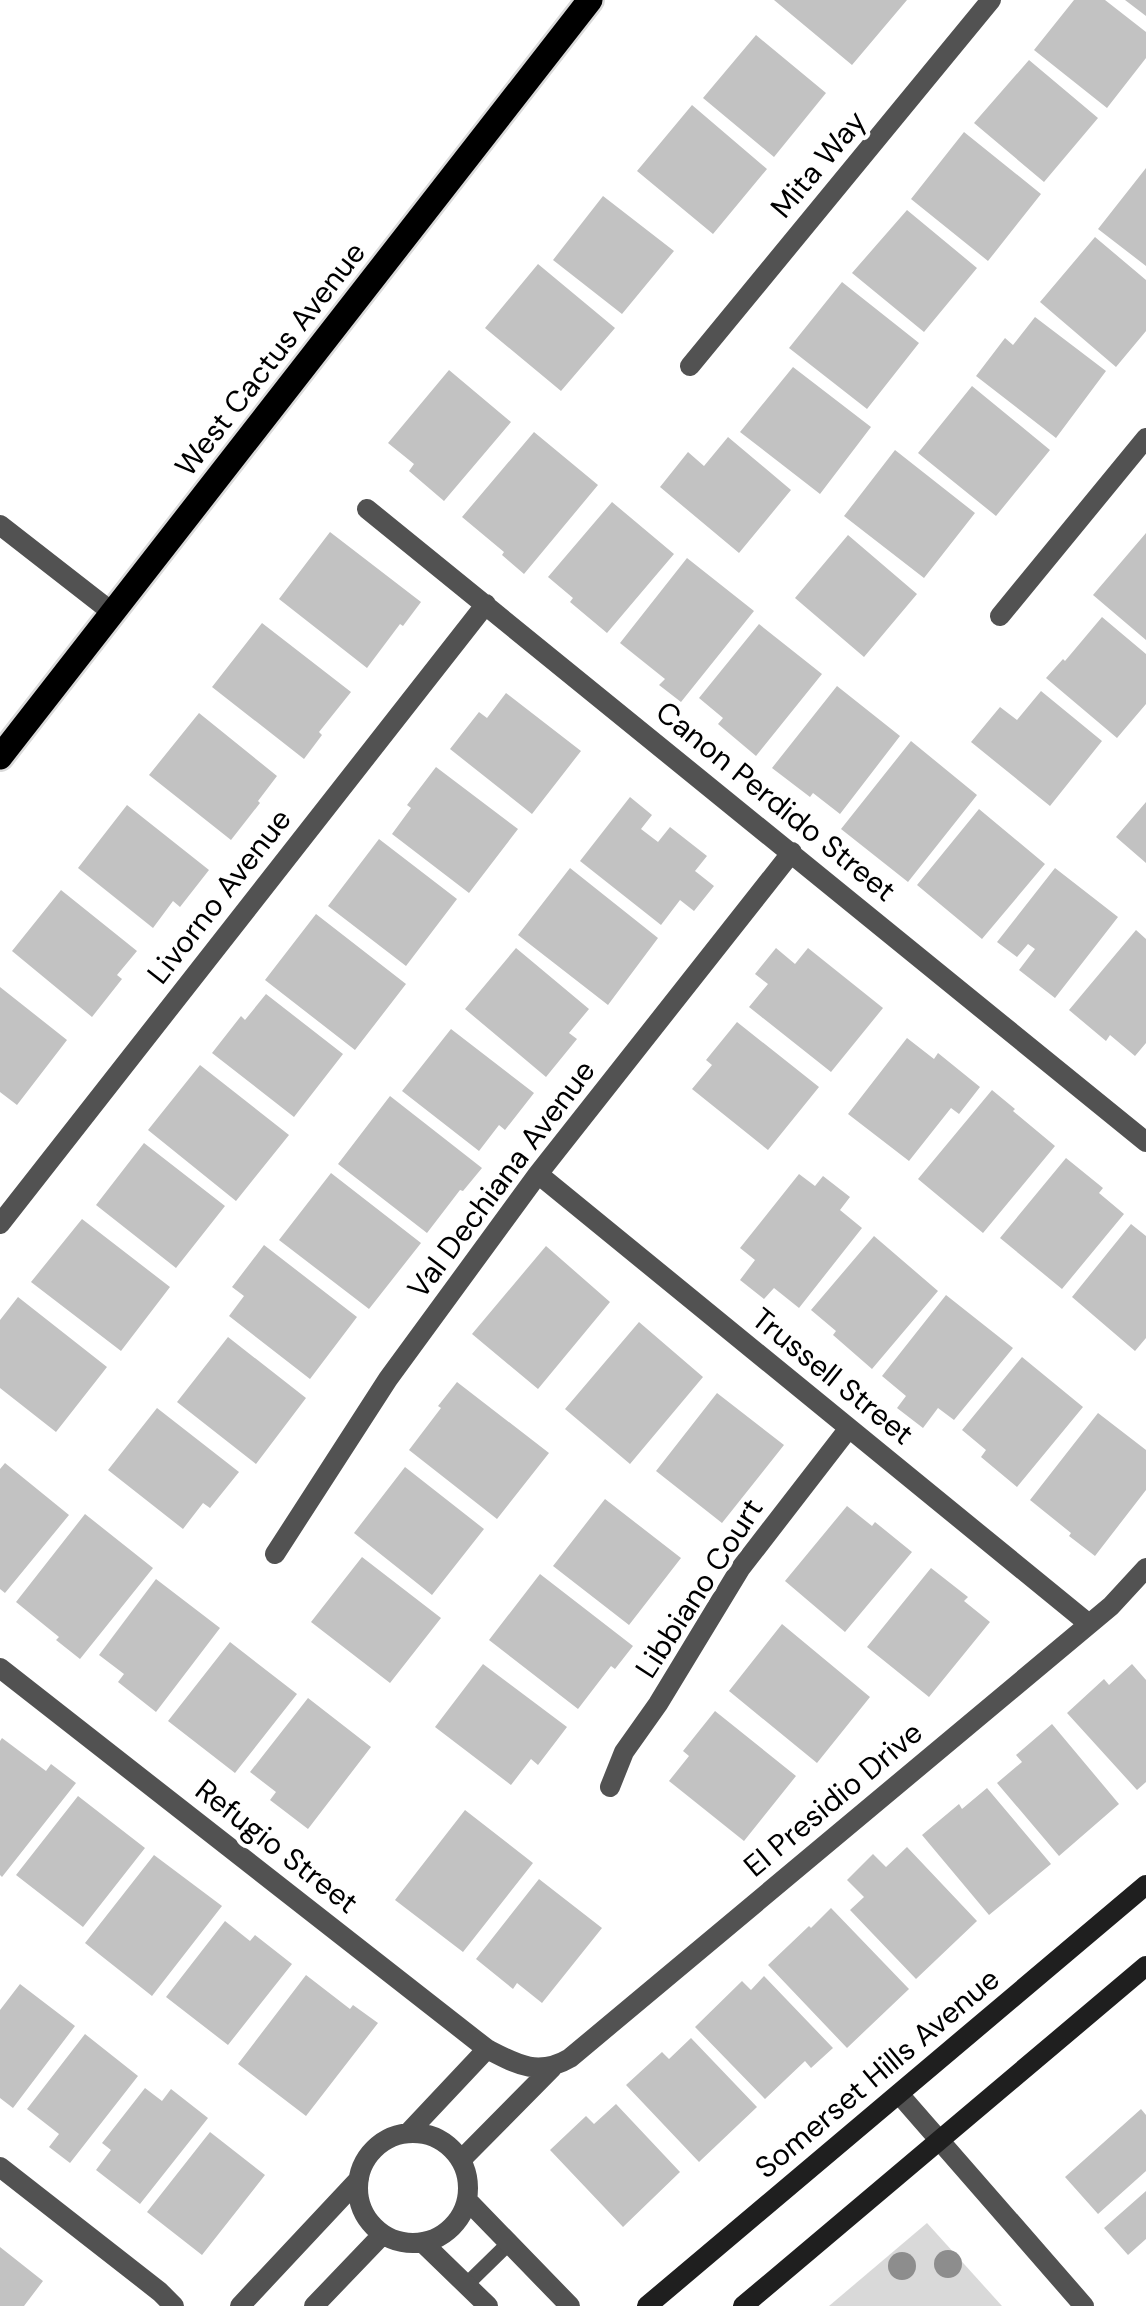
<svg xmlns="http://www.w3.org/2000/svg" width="1146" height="2306" font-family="'DM Sans',sans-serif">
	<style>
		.green { fill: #d9d9d9 }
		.building { fill: #c2c2c2 }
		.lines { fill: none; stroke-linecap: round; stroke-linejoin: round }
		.primary-casing { stroke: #dbdbdb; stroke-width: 30 }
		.lane { stroke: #525252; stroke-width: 15 }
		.street { stroke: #525252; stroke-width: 20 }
		.secondary { stroke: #1f1f1f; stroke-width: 20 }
		.primary { stroke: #000; stroke-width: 25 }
		.tree { fill: #8d8d8d }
		.labels { text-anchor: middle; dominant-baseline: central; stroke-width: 9; stroke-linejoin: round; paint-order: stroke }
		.street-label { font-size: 30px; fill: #000; stroke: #fff }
	</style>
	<rect width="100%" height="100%" fill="#fff"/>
	<path class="green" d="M927,2223L1002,2306H829Z"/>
	<path class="building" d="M774,0H907L852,65Z
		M1074,0H1105L1146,32V58L1107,108L1034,50Z
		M1125,0H1146V16Z
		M756,35L826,93L774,157L703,98Z
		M1029,60L1098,118L1044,182L974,123Z
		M692,105L767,169L713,234L637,171Z
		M964,132L1041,194L988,261L911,199Z
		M1146,168V266L1098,229Z
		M603,196L674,251L622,314L553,260Z
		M907,210L977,268L924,332L852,273Z
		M1095,237L1146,280V331L1116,367L1040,302Z
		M538,264L615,328L561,391L485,328Z
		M842,282L919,343L867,409L789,348Z
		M1035,317L1106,371L1056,438L976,376L1005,338L1013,345Z
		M793,367L871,427L820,494L740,432Z
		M449,370L511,422L444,501L409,471L414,464L388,443Z
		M972,386L1050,450L996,516L918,453Z
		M534,432L598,485L524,574L502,555L504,552L462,517Z
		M728,437L791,490L739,553L660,487L688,452L704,466Z
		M895,450L975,513L924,578L844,516Z
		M612,502L674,554L607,633L570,602L573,598L548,577Z
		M330,532L421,602L403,626L400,624L367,668L279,599Z
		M1146,533V640L1093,595Z
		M848,535L917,594L864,657L795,598Z
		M687,558L754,611L681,702L659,685L665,679L620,643Z
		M1102,617L1146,654V704L1117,738L1046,678L1063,659L1065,661Z
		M262,623L351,692L319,732L322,735L304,759L212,687Z
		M759,624L822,674L756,756L718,724L723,718L699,698Z
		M837,686L900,736L840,814L813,793L810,797L772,768Z
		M1041,691L1102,741L1050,806L971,742L1000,707L1017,720Z
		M506,693L581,751L532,814L450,749L479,712L487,718Z
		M199,713L277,776L258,801L260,803L231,840L149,775Z
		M911,741L977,795L908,882L841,829Z
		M436,767L518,829L469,893L392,834L411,808L407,805Z
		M630,797L652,815L641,829L658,842L670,827L707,856L695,871L714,886L694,911L680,900L661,925L580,861Z
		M1146,802V863L1116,837Z
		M127,805L209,870L180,907L173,901L153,928L78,868Z
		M979,809L1045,864L982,939L917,885Z
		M379,839L457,899L406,966L328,906Z
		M570,868L658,938L608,1005L518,935Z
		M1055,868L1118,917L1055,998L1019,970L1035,949L1028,944L1017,957L997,942Z
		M61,890L137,951L117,975L122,979L92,1017L12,951Z
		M316,914L406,984L355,1050L265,980Z
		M1136,930L1146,939V1043L1135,1056L1110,1035L1106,1041L1069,1010Z
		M516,948L589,1009L569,1033L577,1039L546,1077L465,1009Z
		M776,948L795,964L808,948L883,1008L831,1072L749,1007L768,984L755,974Z
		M0,987L67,1040L17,1105L0,1092Z
		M266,994L343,1054L294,1117L212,1053L241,1016L245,1020Z
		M737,1022L819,1087L768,1150L692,1089L712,1065L706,1060Z
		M451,1029L534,1093L505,1130L499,1125L479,1151L402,1091Z
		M907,1038L934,1059L938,1053L980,1087L959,1114L951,1108L909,1161L848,1114Z
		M200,1065L289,1135L236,1201L148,1130Z
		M992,1090L1015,1109L1013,1111L1055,1146L983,1233L918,1179Z
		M390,1096L482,1168L463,1191L460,1190L427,1233L338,1164Z
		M144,1143L225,1206L176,1268L96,1205Z
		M1066,1158L1103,1188L1099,1193L1124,1214L1062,1289L1000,1238Z
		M331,1173L421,1243L369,1309L279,1240Z
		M799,1174L815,1186L823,1176L850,1197L840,1210L862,1228L799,1308L774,1288L764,1299L740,1280L755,1260L740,1248Z
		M82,1219L170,1287L121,1351L31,1282Z
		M1131,1224L1146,1236V1338L1135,1351L1072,1297Z
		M874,1236L938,1291L872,1369L833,1335L836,1331L811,1310Z
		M264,1245L357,1317L310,1379L229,1316L244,1296L232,1287Z
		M546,1246L610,1302L538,1389L472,1334Z
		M946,1295L1013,1348L954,1420L938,1408L923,1428L897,1408L906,1396L882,1376Z
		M18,1297L107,1367L56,1432L0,1388V1320Z
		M639,1322L703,1377L630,1464L565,1409Z
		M228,1337L306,1398L256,1464L177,1402Z
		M1022,1357L1083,1407L1017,1487L981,1457L986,1450L962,1430Z
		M457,1382L549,1453L497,1519L409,1450L441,1408L438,1406Z
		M717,1393L784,1445L722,1523L656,1471Z
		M157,1408L239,1472L210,1508L203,1503L183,1529L108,1470Z
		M1098,1413L1146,1450V1490L1095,1556L1069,1536L1071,1533L1030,1500Z
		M5,1463L69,1515L5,1593L0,1589V1469Z
		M405,1467L484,1529L432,1595L354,1533Z
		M605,1499L681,1558L629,1625L553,1566Z
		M847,1506L872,1526L875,1522L912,1552L845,1632L785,1581Z
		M85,1514L153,1568L80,1659L56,1640L59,1637L16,1602Z
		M362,1557L441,1618L390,1683L311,1622Z
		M931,1568L968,1597L964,1601L990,1622L929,1697L867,1647Z
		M540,1574L633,1646L615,1669L611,1666L578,1709L489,1640Z
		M156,1579L220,1628L156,1712L118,1682L124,1674L99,1655Z
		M782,1624L870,1697L817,1763L729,1691Z
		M230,1642L297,1694L235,1773L168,1721Z
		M483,1664L567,1727L538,1765L531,1759L511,1785L435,1727Z
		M1132,1664L1146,1680V1782L1137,1790L1067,1713L1104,1679L1109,1685Z
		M308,1698L371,1747L308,1829L270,1800L276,1792L250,1772Z
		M715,1711L796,1776L744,1841L669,1781L689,1756L683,1751Z
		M1052,1724L1119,1804L1059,1856L997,1783L1022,1762L1016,1755Z
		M2,1738L46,1771L51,1764L76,1783L2,1877L0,1875V1741Z
		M987,1788L1051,1864L989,1915L922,1835L959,1804L962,1809Z
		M78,1796L145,1848L83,1927L16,1875Z
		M465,1810L533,1863L463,1952L395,1900Z
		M907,1847L977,1921L916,1979L850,1910L864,1897L847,1880L873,1854L886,1867Z
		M154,1855L222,1906L152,1996L85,1943Z
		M539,1879L602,1928L542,2003L517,1983L513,1989L476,1959Z
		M831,1908L909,1989L847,2048L768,1965L809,1926L811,1928Z
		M225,1921L250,1941L255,1935L292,1964L228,2045L166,1997Z
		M306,1975L350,2009L353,2005L378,2023L306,2116L238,2064Z
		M764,1976L833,2048L811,2068L805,2061L765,2099L695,2027L742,1981L751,1990Z
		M20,1984L75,2026L13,2108L0,2098V2010Z
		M85,2034L138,2076L70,2163L49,2147L59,2134L27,2109Z
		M691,2038L757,2107L699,2162L626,2085L662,2052L669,2059Z
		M145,2088L162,2101L171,2089L208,2118L140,2204L96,2170L111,2150L102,2143Z
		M616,2104L680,2172L623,2227L550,2150L586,2116L594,2124Z
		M1141,2109L1146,2115V2171L1098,2214L1065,2177Z
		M210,2132L265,2175L202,2255L147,2212Z
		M1146,2191V2239L1128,2255L1104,2228Z
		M0,2247L43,2281L24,2306H0Z"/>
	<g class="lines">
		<defs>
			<path id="primary" d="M0,757L590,0"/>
		</defs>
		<use href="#primary" class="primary-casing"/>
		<path class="lane" d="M466,2285L509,2243"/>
		<path class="street" d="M690,366L991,0
			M367,509L1146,1142
			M0,525L113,613
			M1000,616L1146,438
			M538,1174L1089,1624
			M0,1224L486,604
			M275,1554L388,1379L538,1174L792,852
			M0,1668L487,2049C516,2064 538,2077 570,2058L1111,1606L1146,1568
			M610,1787L624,1752L658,1704L740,1569L849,1428
			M899,2094L1084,2306
			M358 2188a55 55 0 1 1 110 0a55 55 0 1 1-110 0Z
			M408,2133L487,2049
			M461,2160L552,2068
			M0,2167L160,2292L174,2306
			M468,2201L570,2306
			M422,2242L488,2306
			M240,2306L359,2179
			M314,2306L383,2234"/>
		<path class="secondary" d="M647,2306L1146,1885
			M743,2306L1146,1966"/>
		<use href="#primary" class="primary"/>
	</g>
	<g class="tree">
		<circle cx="948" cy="2264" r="14"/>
		<circle cx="902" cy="2266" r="14"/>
	</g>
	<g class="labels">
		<g class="street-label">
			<text transform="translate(818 164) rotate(-50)">Mita Way</text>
			<text transform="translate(270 359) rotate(-52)">West Cactus Avenue</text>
			<text transform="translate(776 801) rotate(39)">Canon Perdido Street</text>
			<text transform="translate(219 896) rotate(-52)">Livorno Avenue</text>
			<text transform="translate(501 1179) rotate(-53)">Val Dechiana Avenue</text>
			<text transform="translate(833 1376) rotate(39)">Trussell Street</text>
			<text transform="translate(699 1588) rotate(-57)">Libbiano Court</text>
			<text transform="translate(833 1799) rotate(-40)">El Presidio Drive</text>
			<text transform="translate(277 1846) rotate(38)">Refugio Street</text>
			<text transform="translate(877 2073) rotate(-40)">Somerset Hills Avenue</text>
		</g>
	</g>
</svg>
